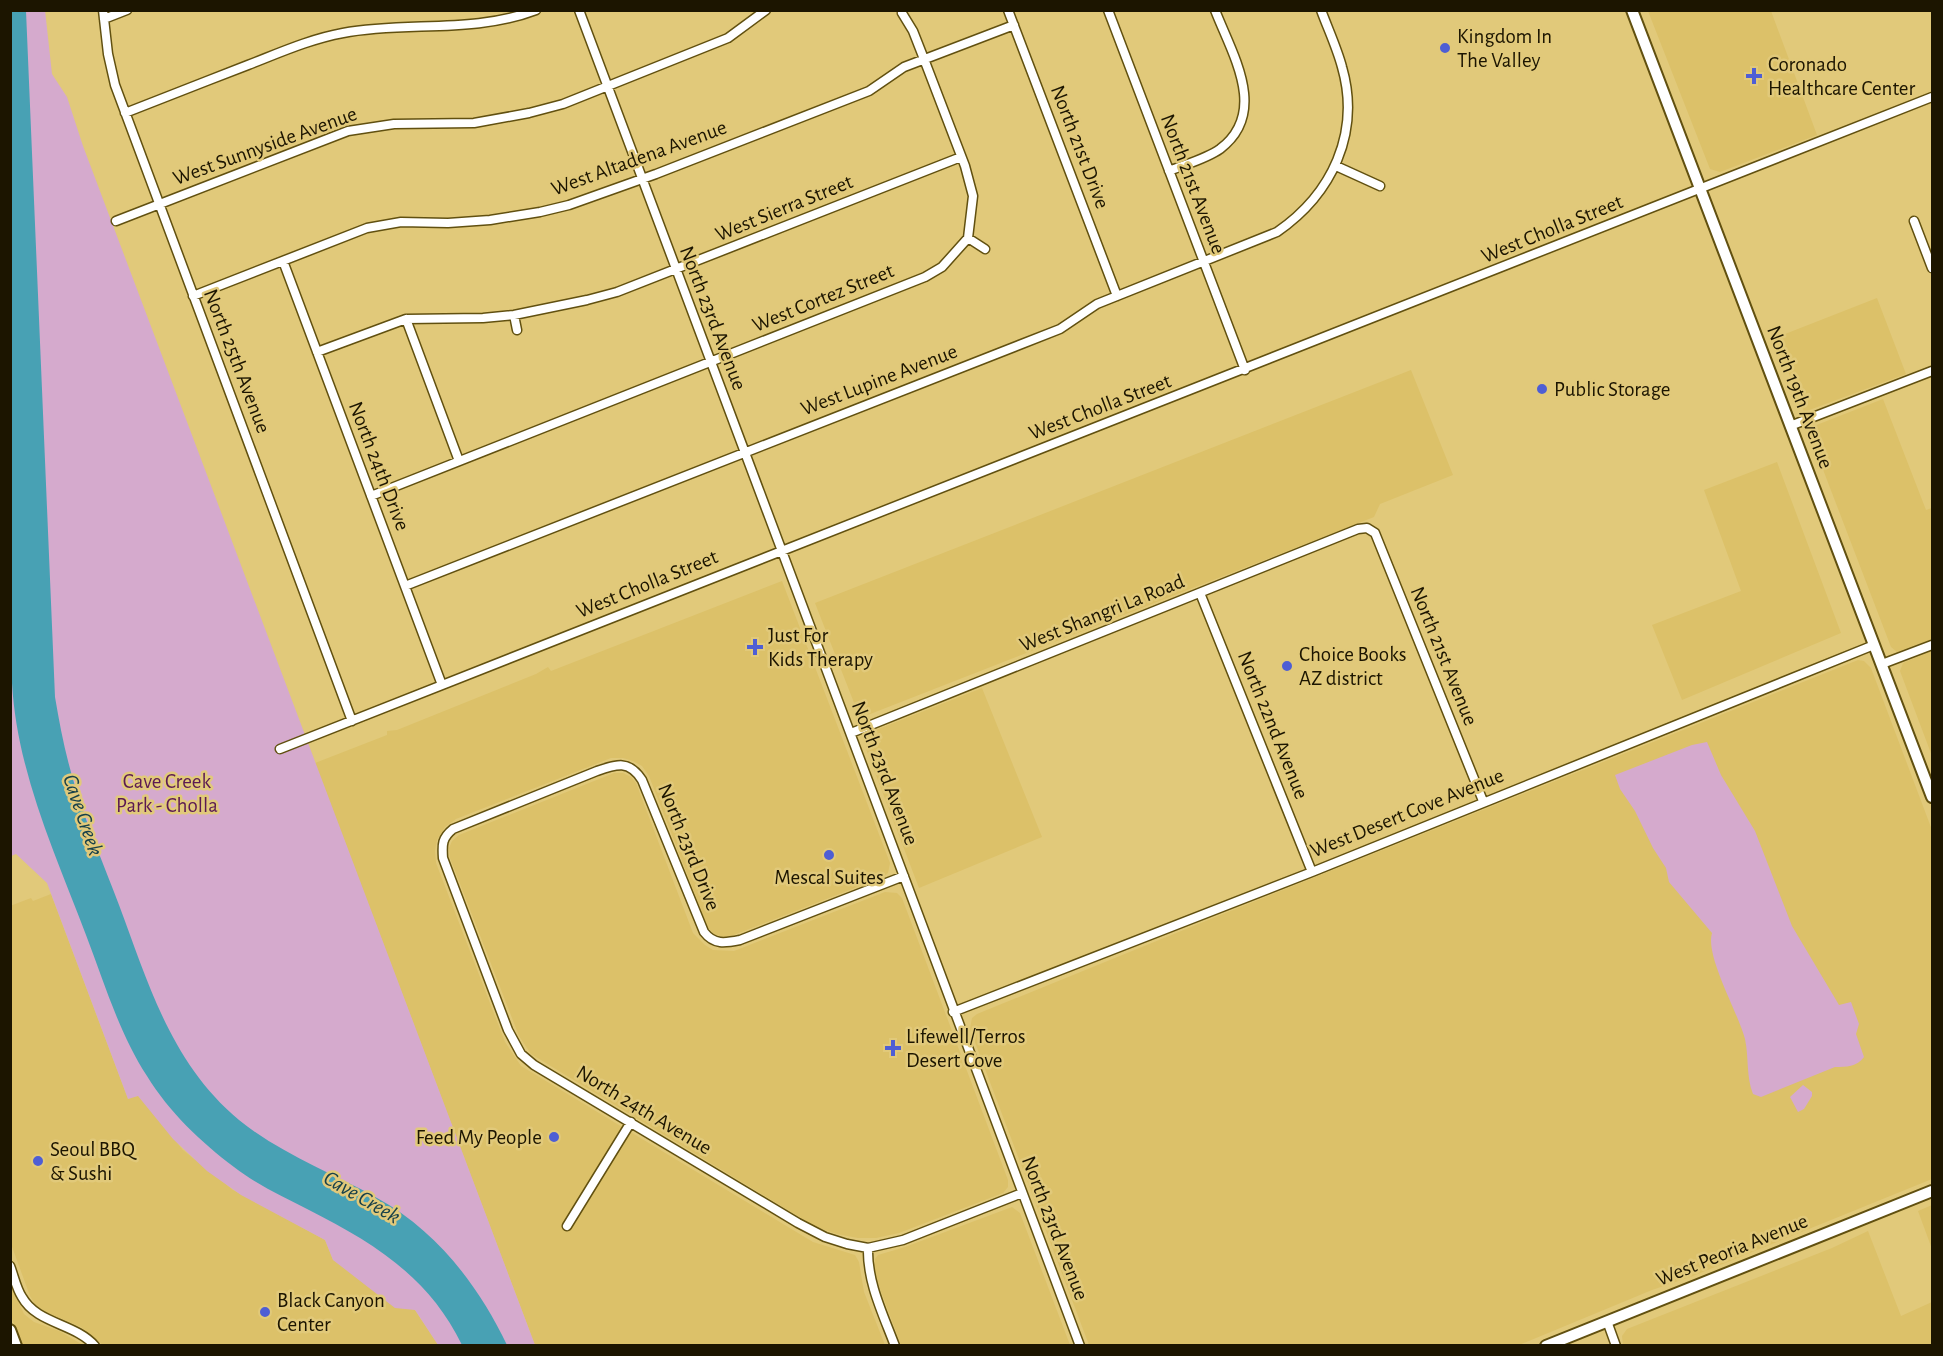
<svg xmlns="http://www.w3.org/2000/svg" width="1943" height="1356" font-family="'Alegreya Sans',sans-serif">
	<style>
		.built { fill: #dcc169 }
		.green { fill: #d5aacd }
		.water { fill: #48a1b4 }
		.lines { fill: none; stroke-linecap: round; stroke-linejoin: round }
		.minor-casing { stroke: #615010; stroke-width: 11 }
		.major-casing { stroke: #615010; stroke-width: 14 }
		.minor { stroke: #fff; stroke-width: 8 }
		.major { stroke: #fff; stroke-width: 10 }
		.poi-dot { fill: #4e5ed4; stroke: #e1c97a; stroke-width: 2 }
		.labels { text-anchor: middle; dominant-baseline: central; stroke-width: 5; stroke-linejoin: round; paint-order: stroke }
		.poi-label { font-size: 21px; fill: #1c1500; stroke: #e1c97a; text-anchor: start }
		.street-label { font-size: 21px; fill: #1c1500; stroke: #e1c97a }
		.park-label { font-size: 21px; fill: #5b1a53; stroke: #e1c97a }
		.water-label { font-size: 22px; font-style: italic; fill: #18414a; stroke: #e1c97a }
	</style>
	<rect width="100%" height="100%" fill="#e1c97a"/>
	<path class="built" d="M1648,11H1771L1817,135L1720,172L1710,169Z
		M1877,298L1906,374L1804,412L1775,338Z
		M1411,370L1453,475L1380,504L1374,517L860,718L815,603Z
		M1883,399L1926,510L1932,508V639L1897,652L1891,647L1809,433L1814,426Z
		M1777,462L1841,633L1682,700L1652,625L1741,591L1704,490Z
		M782,581L890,863L888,873L883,877L731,936L722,937L714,934L708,928L649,776L642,766L633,761L623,758H611L456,819L445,827L437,840L435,851L436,863L505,1042L521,1066L813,1242L855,1255L859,1262L864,1292L885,1345H535L315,763L387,735V731L397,730L536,674L548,667L551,671Z
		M1932,651V756L1900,671L1903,663Z
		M1858,660L1864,661L1871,668L1932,830V1179L1693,1276L1652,1290L1519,1345H1089L970,1029L972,1018L977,1014L1218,916Z
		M982,688L1042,837L919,888L866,749L881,742L876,730Z
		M614,773H623L631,777L636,783L693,933L705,945L713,950L734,951L885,892L897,893L902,898L1008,1180V1187L1003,1193L899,1233L876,1238H858L837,1234L816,1227L531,1054L519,1036L450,858L449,848L452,841L459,835Z
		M51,894L128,1099L138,1095L183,1150L233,1190L325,1240L333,1260L415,1310L438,1345H103L81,1327L46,1312L36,1306L30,1296L11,1244L10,906L31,898L33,901Z
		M1932,1205V1249L1918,1211Z
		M1012,1207L1020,1213L1070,1345H901L880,1289L874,1267L875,1259L878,1255L905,1247Z
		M1868,1231L1901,1316L1932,1302V1345H1623L1622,1336L1627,1329L1832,1248Z
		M10,1284L24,1314L34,1322L59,1331L83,1345H22L11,1316Z"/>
	<path class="green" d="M45,10L52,74L67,97L83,146L535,1345H438L415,1310L395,1308L333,1260L325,1240L241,1195L207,1171L173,1139L138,1096L128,1099L47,883L16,854L11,856L10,11Z
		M1707,742L1721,775L1755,831L1792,926L1839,1005L1851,1002L1859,1024L1856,1034L1864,1057C1857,1067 1846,1067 1835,1067L1761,1097L1753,1094C1746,1076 1749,1058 1745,1039C1738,1012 1705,956 1712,933L1669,882L1666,868L1653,848L1635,811L1620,789L1615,775L1692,745Z
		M1803,1085L1812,1092V1096L1804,1109L1798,1112L1790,1097Z"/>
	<path class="water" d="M10,11H26L55,697C60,727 66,757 75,786C87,826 104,865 119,905C149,985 171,1063 239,1120C281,1154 331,1172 377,1198C437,1231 478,1285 507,1345H462C429,1277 374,1243 309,1210C284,1197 257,1185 234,1167C201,1142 169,1112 147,1076C119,1033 104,982 86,935C55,853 17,772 12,683Z"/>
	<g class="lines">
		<defs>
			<path id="minor" d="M103,10L108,54L115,85L352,721
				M579,10C748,455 912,901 1080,1346
				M1008,10L1117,296
				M1108,10L1245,370
				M104,19L127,10
				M125,113C165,97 207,81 248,65C279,53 310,39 343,33C407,21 473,34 536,10
				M1336,166L1380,186
				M1169,171C1186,164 1206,159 1220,149C1269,112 1232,54 1215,10
				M116,221L348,131L394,124L474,123L529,113L563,104L728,38L766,10
				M1914,221L1932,268
				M968,238L985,249
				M283,261L442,685
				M193,296L367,228L401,222L448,223L490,220L540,212L569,205L656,174L869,91L904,67L1014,25
				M514,315L517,330
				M406,319L459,461
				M317,352L406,319L483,318L514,315L587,300L617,292L961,157
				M1790,426L1932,371
				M371,496L925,277L942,267L968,238L973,196L965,166L924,59L913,31L902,13
				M405,586L1060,329L1097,304L1277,232C1332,194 1361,133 1342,67C1337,48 1328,29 1321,10
				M1200,593L1312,872
				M1882,664L1932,645
				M851,733L1358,529L1367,528L1375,533L1483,801
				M280,749L1932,97
				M904,876L740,940C725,943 714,945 704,932L642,780C629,760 617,764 597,771L453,829C442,838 442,844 443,858L508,1030L521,1054L534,1065L798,1223L825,1237L847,1244L868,1248L903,1240L1022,1193
				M953,1012L1312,872L1874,645
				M567,1226L631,1122
				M868,1248C867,1282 883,1314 895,1346
				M10,1266C14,1276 16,1288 22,1297C37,1324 75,1323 95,1346
				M1607,1321L1616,1346"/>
			<path id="major" d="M1632,10L1932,797
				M10,1330L16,1346
				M1546,1346L1932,1191"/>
		</defs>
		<use href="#minor" class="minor-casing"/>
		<use href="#major" class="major-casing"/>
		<use href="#minor" class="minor"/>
		<use href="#major" class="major"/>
	</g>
	<g class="poi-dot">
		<circle cx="1445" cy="48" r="6"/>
		<path d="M1751 67h6v6h6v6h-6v6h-6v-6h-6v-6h6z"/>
		<circle cx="1542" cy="389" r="6"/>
		<path d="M752 638h6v6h6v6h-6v6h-6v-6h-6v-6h6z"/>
		<circle cx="1287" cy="666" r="6"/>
		<circle cx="829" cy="855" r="6"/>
		<path d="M890 1039h6v6h6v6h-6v6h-6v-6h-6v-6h6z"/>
		<circle cx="554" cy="1137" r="6"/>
		<circle cx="38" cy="1161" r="6"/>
		<circle cx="265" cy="1312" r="6"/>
	</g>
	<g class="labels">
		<g class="poi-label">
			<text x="1457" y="36">Kingdom In<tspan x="1457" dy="24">The Valley</tspan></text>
			<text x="1768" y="64">Coronado<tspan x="1768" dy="24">Healthcare Center</tspan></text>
			<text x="1554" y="389">Public Storage</text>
			<text x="768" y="635">Just For<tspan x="768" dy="24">Kids Therapy</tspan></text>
			<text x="1299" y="654">Choice Books<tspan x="1299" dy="24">AZ district</tspan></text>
			<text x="829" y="877" text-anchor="middle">Mescal Suites</text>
			<text x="906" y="1036">Lifewell/Terros<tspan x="906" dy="24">Desert Cove</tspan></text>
			<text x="542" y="1137" text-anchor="end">Feed My People</text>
			<text x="50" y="1149">Seoul BBQ<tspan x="50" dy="24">&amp; Sushi</tspan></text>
			<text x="277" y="1300">Black Canyon<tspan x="277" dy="24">Center</tspan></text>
		</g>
		<g class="street-label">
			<text transform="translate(265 146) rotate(-20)">West Sunnyside Avenue</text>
			<text transform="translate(1080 147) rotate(69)">North 21st Drive</text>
			<text transform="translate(639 158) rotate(-20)">West Altadena Avenue</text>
			<text transform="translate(1193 184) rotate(69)">North 21st Avenue</text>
			<text transform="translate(784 208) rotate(-22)">West Sierra Street</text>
			<text transform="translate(1552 229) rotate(-22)">West Cholla Street</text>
			<text transform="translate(823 298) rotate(-22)">West Cortez Street</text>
			<text transform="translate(713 318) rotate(69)">North 23rd Avenue</text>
			<text transform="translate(237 361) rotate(69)">North 25th Avenue</text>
			<text transform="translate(879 380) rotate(-21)">West Lupine Avenue</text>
			<text transform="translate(1800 397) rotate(69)">North 19th Avenue</text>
			<text transform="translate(1100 407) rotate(-21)">West Cholla Street</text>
			<text transform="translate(379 466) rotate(69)">North 24th Drive</text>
			<text transform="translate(647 584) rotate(-22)">West Cholla Street</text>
			<text transform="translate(1102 613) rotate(-22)">West Shangri La Road</text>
			<text transform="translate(1444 656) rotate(68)">North 21st Avenue</text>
			<text transform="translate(1273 725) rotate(68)">North 22nd Avenue</text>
			<text transform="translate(885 773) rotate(69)">North 23rd Avenue</text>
			<text transform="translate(1407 813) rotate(-22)">West Desert Cove Avenue</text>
			<text transform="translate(689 847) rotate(68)">North 23rd Drive</text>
			<text transform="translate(644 1110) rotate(31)">North 24th Avenue</text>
			<text transform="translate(1055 1228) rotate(69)">North 23rd Avenue</text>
			<text transform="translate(1732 1250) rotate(-22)">West Peoria Avenue</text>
		</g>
		<g class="park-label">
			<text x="167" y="781">Cave Creek<tspan x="167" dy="24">Park - Cholla</tspan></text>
		</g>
		<g class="water-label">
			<text transform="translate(83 815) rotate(71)">Cave Creek</text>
			<text transform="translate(362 1197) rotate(30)">Cave Creek</text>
		</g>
	</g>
	<rect width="1943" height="1356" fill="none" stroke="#1c1500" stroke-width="24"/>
</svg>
